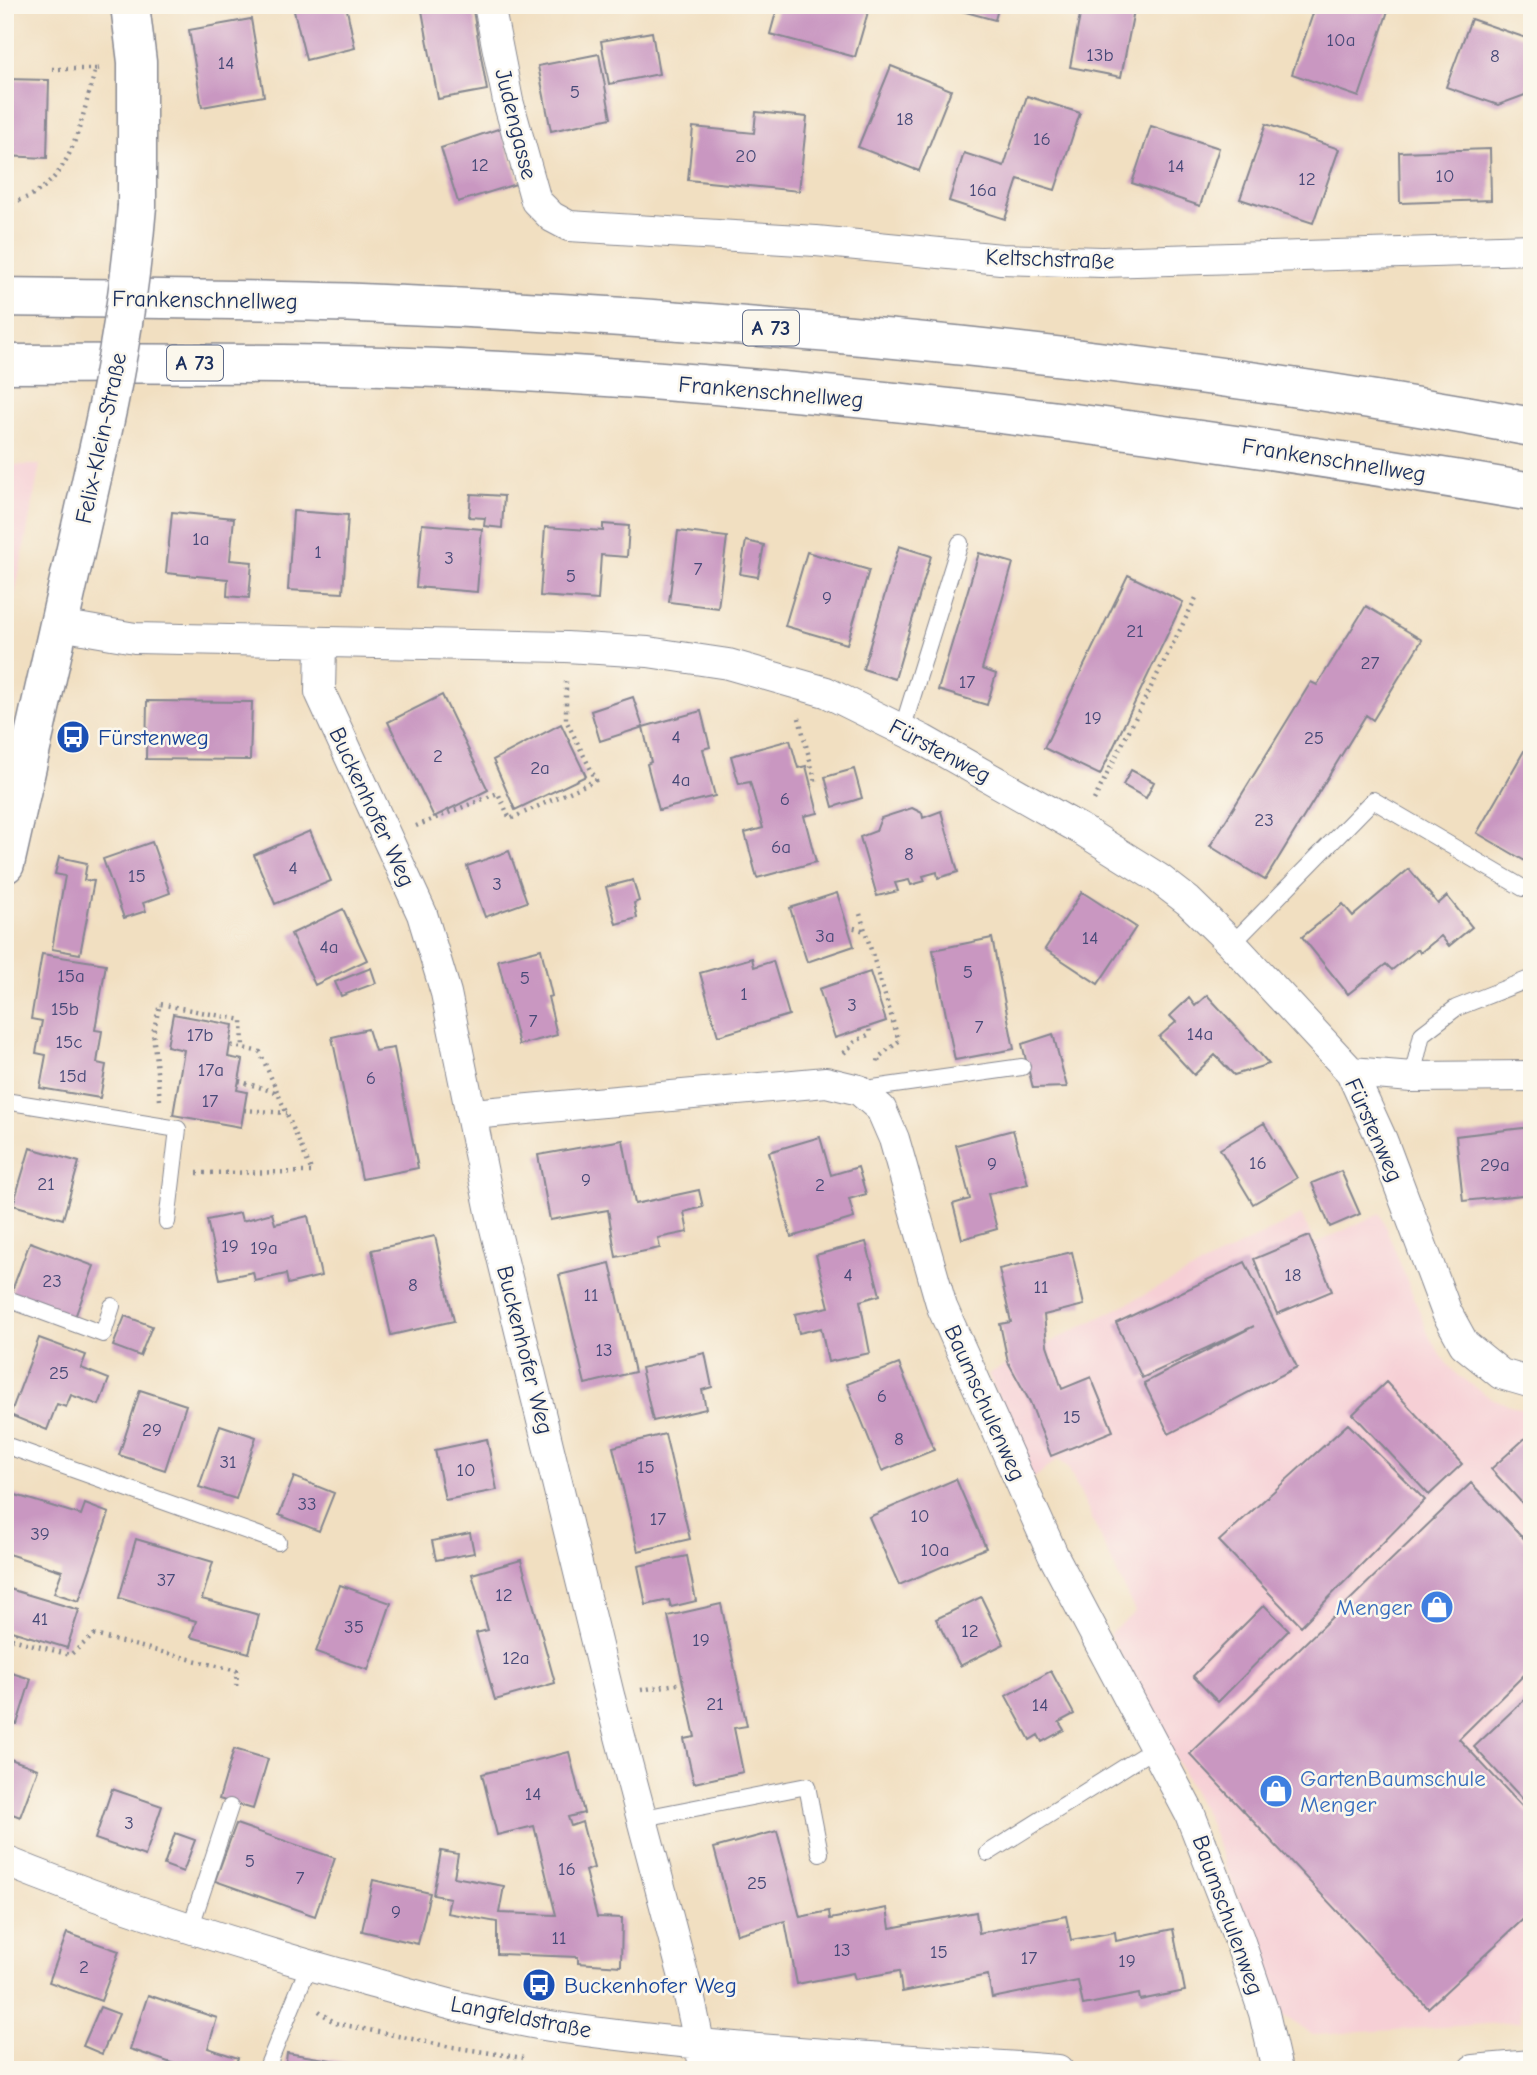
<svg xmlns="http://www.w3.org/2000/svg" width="1537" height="2075" font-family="'Comic Neue',sans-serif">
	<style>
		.built { fill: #f6cfd5 }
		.building { fill: #c997c1 }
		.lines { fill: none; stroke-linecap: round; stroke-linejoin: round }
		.service-casing { stroke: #868790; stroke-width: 18 }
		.minor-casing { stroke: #868790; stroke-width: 32 }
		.tertiary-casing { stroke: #868790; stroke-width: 41 }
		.motorway-casing { stroke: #868790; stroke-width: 41 }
		.path { stroke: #868790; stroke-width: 4.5; stroke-dasharray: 2 5; stroke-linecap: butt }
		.service { stroke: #fff; stroke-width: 16 }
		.minor { stroke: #fff; stroke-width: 30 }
		.tertiary { stroke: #fff; stroke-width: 38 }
		.motorway { stroke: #fff; stroke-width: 38 }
		.tertiary-bridge-casing { stroke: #868790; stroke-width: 41; stroke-linecap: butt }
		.tertiary-bridge { stroke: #fff; stroke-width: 38 }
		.labels { text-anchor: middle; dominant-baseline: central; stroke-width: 5; stroke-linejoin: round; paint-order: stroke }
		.number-label { font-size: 19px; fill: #464977 }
		.shield { fill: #fbf7ec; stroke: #5e6b89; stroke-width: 2 }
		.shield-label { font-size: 21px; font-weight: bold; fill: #1b2f5e }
		.street-label { font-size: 23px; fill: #1b2f5e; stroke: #fbf7ec }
		.transit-label { font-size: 23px; fill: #164399; stroke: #fbf7ec; text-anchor: start }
		.shop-label { font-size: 23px; fill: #366cbe; stroke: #fbf7ec; text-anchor: end }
	</style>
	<rect width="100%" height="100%" fill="#fbf7ec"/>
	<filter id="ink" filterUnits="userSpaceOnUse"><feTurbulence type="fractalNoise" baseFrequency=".0143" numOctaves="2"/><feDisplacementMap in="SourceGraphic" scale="14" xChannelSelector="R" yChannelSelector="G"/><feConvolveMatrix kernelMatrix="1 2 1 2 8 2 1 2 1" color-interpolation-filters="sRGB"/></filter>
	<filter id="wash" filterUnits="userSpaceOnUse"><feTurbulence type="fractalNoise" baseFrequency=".00686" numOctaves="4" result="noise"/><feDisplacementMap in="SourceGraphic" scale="28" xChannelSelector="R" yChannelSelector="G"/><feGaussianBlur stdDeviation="1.57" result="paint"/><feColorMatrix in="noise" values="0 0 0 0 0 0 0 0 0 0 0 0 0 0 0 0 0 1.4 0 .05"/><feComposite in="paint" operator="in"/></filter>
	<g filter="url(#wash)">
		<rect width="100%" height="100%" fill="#f1dfc1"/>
		<path class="built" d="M5,465H40L5,647Z
			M1380,1213L1430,1338L1445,1361L1457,1375L1491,1398L1532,1413V1936L1520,1949L1521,2022L1313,2035L1284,2016L1207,1818L1109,1634L1135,1612L1068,1467L1058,1459L1033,1479L988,1374L1301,1215L1315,1244Z"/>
		<g id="blocks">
			<path class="building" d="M299,5H346L355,48L306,60L293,7Z
				M421,5H472L487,90L438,99Z
				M555,5H581V7L556,9Z
				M778,5H870L855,57L770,34Z
				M940,5H999L995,20Z
				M1082,5H1135L1121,77L1070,67Z
				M1316,5H1390L1359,97L1292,74Z
				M251,19L264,96L202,107L189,30Z
				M1471,19L1532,40V71L1525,95L1498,105L1446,87Z
				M5,32H9L7,52H5Z
				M652,32L659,74L609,84L601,41Z
				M599,54L611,118L551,131L538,66Z
				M891,66L951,90L919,171L858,147Z
				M5,79L49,80L47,158L5,156Z
				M1027,96L1080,113L1055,190L1018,179L1005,219L949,201L964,153L1004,166Z
				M756,112L807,117L799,191L688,180L693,127L754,133Z
				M1266,124L1339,149L1313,223L1240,199Z
				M1151,126L1219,148L1200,206L1132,183Z
				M501,128L519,183L458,202L441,148Z
				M1490,149L1491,200L1400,203L1399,152Z
				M471,494L504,496L502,528L484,526L485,518L469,517Z
				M293,511L348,515L343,593L288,590Z
				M172,512L234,518L230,560L252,562L249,598L227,596L228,579L166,573Z
				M422,524L482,529L477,592L416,587Z
				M603,524L629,526L627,557L601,555L598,600L540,596L545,527L603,531Z
				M678,531L727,537L718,608L669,602Z
				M746,541L764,545L758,577L740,574Z
				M899,546L931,556L895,679L863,669Z
				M807,552L869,570L847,644L785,626Z
				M979,553L1013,563L982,669L996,674L987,705L938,690Z
				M1128,575L1183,602L1100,775L1044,748Z
				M1366,606L1422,640L1373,720L1366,715L1265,880L1210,846L1311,682L1317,685Z
				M442,695L488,790L434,817L388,722Z
				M633,697L643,727L701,711L710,747L703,749L715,796L659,810L647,764L651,762L643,727L600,741L591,711Z
				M147,701L252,702L250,760L146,759Z
				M561,724L586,776L515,810L493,760Z
				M1532,737V865L1477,833Z
				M790,740L798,768L806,766L818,813L804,816L816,862L757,878L745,833L763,828L750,782L739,784L731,756Z
				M854,769L862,798L833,807L825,777Z
				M1131,770L1154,782L1146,798L1123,785Z
				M912,808L922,813L923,818L941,811L958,872L938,878L937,872L923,876L925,881L911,885L909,880L895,883L898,891L877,896L860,837L876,831L881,818Z
				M310,831L331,881L275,904L254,855Z
				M152,842L170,893L143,903L146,911L124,918L103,859Z
				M509,851L527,902L485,917L467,866Z
				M59,857L87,863L84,880L94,881L80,954L52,949L65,876L55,874Z
				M1409,869L1438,904L1447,896L1472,927L1449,946L1441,936L1420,953L1418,949L1392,970L1386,964L1348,994L1302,937L1343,904L1353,916Z
				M633,880L639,901L634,903L637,918L616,924L606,887Z
				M1082,892L1136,927L1098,984L1045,949Z
				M837,893L854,946L807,962L790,908Z
				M343,909L367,960L315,985L291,934Z
				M992,938L1014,1049L955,1060L933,950Z
				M541,949L552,996L548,997L557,1035L519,1045L498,960Z
				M42,954L106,964L95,1030L102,1031L97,1063L106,1065L100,1098L40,1088L46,1055L36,1053L42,1021L31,1019Z
				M752,958L754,967L773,961L789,1015L718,1036L700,973Z
				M371,968L376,983L341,996L335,982Z
				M870,972L886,1021L835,1038L819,989Z
				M1207,995L1241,1032L1269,1064L1234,1075L1215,1055L1194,1075L1159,1037L1176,1022L1170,1016L1189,998L1195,1006Z
				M173,1014L233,1025L228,1057L243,1060L237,1090L247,1092L241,1127L173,1115L184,1050L167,1046Z
				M368,1029L375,1051L394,1048L418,1168L362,1179L332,1037Z
				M1053,1034L1067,1087L1033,1088L1022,1044Z
				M1264,1123L1297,1178L1253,1204L1220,1149Z
				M1532,1127V1194L1463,1201L1456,1136Z
				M1013,1130L1028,1184L988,1194L997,1229L962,1239L953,1204L970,1199L956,1145Z
				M820,1137L831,1175L858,1167L866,1194L849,1199L854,1218L791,1237L769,1152Z
				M623,1140L635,1204L699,1190L703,1207L684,1212L688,1232L658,1238L660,1248L616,1257L608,1210L550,1220L538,1155Z
				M30,1148L79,1162L63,1219L13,1205Z
				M1341,1171L1360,1214L1330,1227L1312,1183Z
				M240,1213L242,1221L272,1213L275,1224L308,1216L321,1276L288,1284L286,1274L255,1281L253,1272L220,1279L207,1220Z
				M435,1236L454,1321L391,1335L372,1250Z
				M1309,1236L1332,1291L1277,1314L1254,1259Z
				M30,1242L94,1266L74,1320L10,1296Z
				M866,1242L880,1295L860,1301L870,1353L828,1362L821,1328L799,1333L795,1314L829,1307L816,1255Z
				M1072,1252L1084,1305L1044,1315L1047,1345L1062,1389L1091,1377L1113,1431L1051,1456L1030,1402L1008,1362L1000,1324L1011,1322L999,1269Z
				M1245,1262L1297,1367L1169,1434L1144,1383L1254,1326L1142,1378L1116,1323Z
				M610,1263L635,1372L585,1384L559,1275Z
				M125,1316L152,1326L140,1356L113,1346Z
				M39,1338L86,1355L81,1368L109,1379L99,1405L71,1395L66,1407L57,1404L47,1430L10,1415Z
				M705,1353L712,1387L702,1390L706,1409L653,1421L641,1368Z
				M899,1364L934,1450L882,1471L847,1384Z
				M1386,1382L1462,1464L1429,1495L1353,1414Z
				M140,1390L186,1405L165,1470L119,1455Z
				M1348,1424L1425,1500L1301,1626L1219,1541Z
				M220,1425L256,1437L236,1499L199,1487Z
				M1532,1432V1514L1491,1469Z
				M665,1434L690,1539L638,1551L613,1447Z
				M487,1439L497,1490L445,1500L435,1450Z
				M294,1477L334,1493L319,1531L279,1515Z
				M956,1479L986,1548L899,1585L869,1517Z
				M1471,1483L1532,1547V1667L1459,1739L1532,1817V1911L1428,2008L1190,1754Z
				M9,1493L81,1515L85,1504L109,1513L79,1601L54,1593L62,1571L5,1553V1505Z
				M470,1533L474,1553L436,1560L432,1541Z
				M136,1539L213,1562L202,1599L259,1615L249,1653L191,1637L196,1621L119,1598Z
				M687,1556L696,1601L671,1607L669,1600L646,1605L638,1566Z
				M521,1560L555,1683L495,1700L476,1633L488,1630L472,1574Z
				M340,1585L391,1603L368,1670L316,1652Z
				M6,1588L79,1610L67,1648L5,1629Z
				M981,1597L1004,1644L960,1666L936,1619Z
				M721,1604L747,1726L734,1728L743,1772L694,1783L684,1739L695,1737L668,1616Z
				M1264,1605L1289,1630L1218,1702L1193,1676Z
				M5,1671L31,1679L17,1724L5,1721Z
				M1051,1671L1074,1714L1059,1722L1064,1730L1042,1742L1038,1735L1030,1740L1006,1696Z
				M1532,1692V1809L1474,1747Z
				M234,1749L268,1759L253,1809L219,1799Z
				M569,1752L584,1813L568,1817L571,1826L582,1822L594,1868L585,1871L597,1917L622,1918L621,1966L578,1963V1957L497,1954V1922L447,1913L450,1898L433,1895L441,1851L458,1854L454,1877L504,1886L499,1913L556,1915L534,1826L497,1835L482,1774Z
				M5,1757L38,1769L20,1817L5,1811Z
				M112,1789L162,1806L145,1856L95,1839Z
				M236,1824L335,1858L315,1916L215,1881Z
				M777,1831L800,1917L829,1911L830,1919L887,1908L890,1928L976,1912L979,1933L1066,1916L1071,1940L1115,1932L1116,1941L1173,1929L1185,1991L1140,2000L1139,1994L1083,2005L1078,1981L992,1998L988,1975L902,1992L899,1971L855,1979L853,1973L797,1984L785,1921L737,1934L714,1848Z
				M175,1833L195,1840L183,1872L164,1865Z
				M373,1880L430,1893L418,1944L362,1931Z
				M67,1933L119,1951L101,2001L49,1982Z
				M148,1995L217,2018L208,2048L238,2058L233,2070H192L130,2049Z
				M100,2007L119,2014L102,2054L83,2046Z
				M287,2053L382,2068V2070H285Z"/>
		</g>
	</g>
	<g filter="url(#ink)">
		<use href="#blocks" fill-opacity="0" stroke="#868790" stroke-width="2"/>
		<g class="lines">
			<defs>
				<path id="service" d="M902,730L960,543
					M1232,944L1373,800L1523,888
					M1412,1077L1422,1034L1456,1008L1532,978
					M859,1090L1022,1067
					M5,1101L178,1129L167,1222
					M5,1298L103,1334L112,1306
					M5,1445L278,1542
					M644,1818L807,1786L820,1853
					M988,1853L1155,1748
					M190,1929L230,1807
					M266,2070L309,1965"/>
				<path id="minor" d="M489,5L508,101L536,201L552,217L569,226L816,241L1001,259L1102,262L1532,249
					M60,625L135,638L566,647L648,652L728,664L826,692L923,740L1080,829L1158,878L1188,901L1232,944L1351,1072L1382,1140L1447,1313L1464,1344L1501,1374L1532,1383
					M321,643L320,692L422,914L446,993L491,1212L609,1695L690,2000L705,2070
					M1351,1072L1412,1077L1532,1076
					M473,1114L826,1082L859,1090L881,1109L894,1139L942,1307L1053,1555L1190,1814L1239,1939L1264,2013L1277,2070
					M5,1861C122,1909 244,1947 366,1981C426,1998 488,2016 550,2026C718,2051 889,2057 1058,2070
					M1473,2070L1532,2065"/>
				<path id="tertiary" d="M130,5L137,62V206
					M5,864L96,460"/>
				<path id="motorway" d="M5,297C123,299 242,299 360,303C752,319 1145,355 1532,427
					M5,364C131,363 257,363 383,366C768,378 1152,427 1532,492"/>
			</defs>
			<use href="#service" class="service-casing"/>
			<use href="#minor" class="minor-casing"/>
			<use href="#tertiary" class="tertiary-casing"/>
			<use href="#motorway" class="motorway-casing"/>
			<path class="path" d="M52,69H96
				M5,204C74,191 78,126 96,69L102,68
				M799,718L815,780L811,786
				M1094,800L1196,598
				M416,826L498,793L510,819L596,780L566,720V678
				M860,914L899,1041L879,1057L878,1062
				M847,926L865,931
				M844,1053L856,1041L870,1034L869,1027
				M239,1081L278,1093
				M160,1100L153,1033L160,1004L242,1020L243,1048
				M244,1110L287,1113
				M197,1173L312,1172L260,1052L230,1045
				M5,1637L70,1655L94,1635L237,1671L236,1688
				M641,1690L683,1683
				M319,2011L335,2023L446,2046L523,2058"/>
			<use href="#service" class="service"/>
			<use href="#minor" class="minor"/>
			<use href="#tertiary" class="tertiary"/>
			<use href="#motorway" class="motorway"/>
			<defs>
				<path id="tertiary-bridge" d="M96,460C116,375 130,292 137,206"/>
			</defs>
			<use href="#tertiary-bridge" class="tertiary-bridge-casing"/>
			<use href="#tertiary-bridge" class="tertiary-bridge"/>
		</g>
	</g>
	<defs>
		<symbol id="bus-disc" viewBox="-11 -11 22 22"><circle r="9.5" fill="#1a4fb4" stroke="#fbf7ec"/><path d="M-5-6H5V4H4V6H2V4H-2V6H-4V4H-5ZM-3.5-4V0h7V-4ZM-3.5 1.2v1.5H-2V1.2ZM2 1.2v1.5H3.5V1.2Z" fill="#fff"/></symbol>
		<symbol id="shop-disc" viewBox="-11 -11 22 22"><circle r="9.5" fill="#3f7fe0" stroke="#fbf7ec"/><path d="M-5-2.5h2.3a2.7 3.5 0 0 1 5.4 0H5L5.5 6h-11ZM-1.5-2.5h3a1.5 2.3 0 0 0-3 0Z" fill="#fff"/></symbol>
	</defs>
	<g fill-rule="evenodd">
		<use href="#bus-disc" x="54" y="718" width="38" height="38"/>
		<use href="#shop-disc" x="1418" y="1588" width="38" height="38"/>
		<use href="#shop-disc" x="1257" y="1772" width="38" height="38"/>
		<use href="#bus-disc" x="520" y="1966" width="38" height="38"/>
	</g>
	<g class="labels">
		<g class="number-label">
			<text x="1341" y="40">10a</text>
			<text x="1100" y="55">13b</text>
			<text x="1495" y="56">8</text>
			<text x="226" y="63">14</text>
			<text x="575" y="92">5</text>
			<text x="905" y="119">18</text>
			<text x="1042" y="139">16</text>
			<text x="746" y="156">20</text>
			<text x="480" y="165">12</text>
			<text x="1176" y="166">14</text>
			<text x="1445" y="176">10</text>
			<text x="1307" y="179">12</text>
			<text x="983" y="190">16a</text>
			<text x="201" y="539">1a</text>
			<text x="318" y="552">1</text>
			<text x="449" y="558">3</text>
			<text x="698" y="569">7</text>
			<text x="571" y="576">5</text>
			<text x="827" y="598">9</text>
			<text x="1135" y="631">21</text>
			<text x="1370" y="663">27</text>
			<text x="967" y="682">17</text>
			<text x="1093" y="718">19</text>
			<text x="676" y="737">4</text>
			<text x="1314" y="738">25</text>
			<text x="438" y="756">2</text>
			<text x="540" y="768">2a</text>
			<text x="681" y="780">4a</text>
			<text x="785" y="799">6</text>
			<text x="1264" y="820">23</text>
			<text x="781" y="847">6a</text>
			<text x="909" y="854">8</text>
			<text x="293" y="868">4</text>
			<text x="137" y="876">15</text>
			<text x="497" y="884">3</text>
			<text x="825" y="936">3a</text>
			<text x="1090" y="938">14</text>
			<text x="329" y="947">4a</text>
			<text x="968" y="972">5</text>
			<text x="71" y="976">15a</text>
			<text x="525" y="978">5</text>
			<text x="744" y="994">1</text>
			<text x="852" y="1005">3</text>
			<text x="65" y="1009">15b</text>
			<text x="533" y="1021">7</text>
			<text x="979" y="1027">7</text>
			<text x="1200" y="1034">14a</text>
			<text x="200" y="1035">17b</text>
			<text x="69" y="1042">15c</text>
			<text x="211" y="1070">17a</text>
			<text x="73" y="1076">15d</text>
			<text x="371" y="1078">6</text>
			<text x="210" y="1101">17</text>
			<text x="1258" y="1163">16</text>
			<text x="992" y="1164">9</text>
			<text x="1495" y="1165">29a</text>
			<text x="586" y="1180">9</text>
			<text x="46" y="1184">21</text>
			<text x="820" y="1185">2</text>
			<text x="230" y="1246">19</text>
			<text x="264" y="1248">19a</text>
			<text x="848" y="1275">4</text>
			<text x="1293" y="1275">18</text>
			<text x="52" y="1281">23</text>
			<text x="413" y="1285">8</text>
			<text x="1041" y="1287">11</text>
			<text x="591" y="1295">11</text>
			<text x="604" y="1350">13</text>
			<text x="59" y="1373">25</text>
			<text x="882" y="1396">6</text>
			<text x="1072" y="1417">15</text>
			<text x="152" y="1430">29</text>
			<text x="899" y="1439">8</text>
			<text x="228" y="1462">31</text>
			<text x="646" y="1467">15</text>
			<text x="466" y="1470">10</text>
			<text x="307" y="1504">33</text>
			<text x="920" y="1516">10</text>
			<text x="658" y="1519">17</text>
			<text x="40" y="1534">39</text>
			<text x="935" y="1550">10a</text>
			<text x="166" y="1580">37</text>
			<text x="504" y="1595">12</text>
			<text x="40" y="1619">41</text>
			<text x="354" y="1627">35</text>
			<text x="970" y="1631">12</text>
			<text x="701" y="1640">19</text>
			<text x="516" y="1658">12a</text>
			<text x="715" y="1704">21</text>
			<text x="1040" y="1705">14</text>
			<text x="533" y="1794">14</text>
			<text x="129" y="1823">3</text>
			<text x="250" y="1861">5</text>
			<text x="567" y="1869">16</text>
			<text x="300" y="1878">7</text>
			<text x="757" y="1883">25</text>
			<text x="396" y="1912">9</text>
			<text x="559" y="1938">11</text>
			<text x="842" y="1950">13</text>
			<text x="939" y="1952">15</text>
			<text x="1029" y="1958">17</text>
			<text x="1127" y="1961">19</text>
			<text x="84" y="1967">2</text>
		</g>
		<g class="shield">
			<rect x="743" y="310.5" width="56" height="35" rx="5"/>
			<rect x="167" y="345.5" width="56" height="35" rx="5"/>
		</g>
		<g class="shield-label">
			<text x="771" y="328">A 73</text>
			<text x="195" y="363">A 73</text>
		</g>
		<g class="street-label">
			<text transform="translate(516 124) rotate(76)">Judengasse</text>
			<text transform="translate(1050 259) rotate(2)">Keltschstraße</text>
			<text transform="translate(205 300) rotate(1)">Frankenschnellweg</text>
			<text transform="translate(771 392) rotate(5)">Frankenschnellweg</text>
			<text transform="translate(101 438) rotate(-78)">Felix-Klein-Straße</text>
			<text transform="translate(1334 460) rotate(9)">Frankenschnellweg</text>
			<text transform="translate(940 751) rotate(28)">Fürstenweg</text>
			<text transform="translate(372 807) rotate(65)">Buckenhofer Weg</text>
			<text transform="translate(1374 1130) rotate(66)">Fürstenweg</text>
			<text transform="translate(525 1350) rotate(76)">Buckenhofer Weg</text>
			<text transform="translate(985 1403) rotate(66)">Baumschulenweg</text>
			<text transform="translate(1228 1915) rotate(70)">Baumschulenweg</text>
			<text transform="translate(521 2017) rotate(11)">Langfeldstraße</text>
		</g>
		<g class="transit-label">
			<text x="98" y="737">Fürstenweg</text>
			<text x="564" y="1985">Buckenhofer Weg</text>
		</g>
		<g class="shop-label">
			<text x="1412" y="1607">Menger</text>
			<text x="1300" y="1778" text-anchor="start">GartenBaumschule<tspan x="1300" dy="26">Menger</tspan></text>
		</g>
	</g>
	<rect width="1537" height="2075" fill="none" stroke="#fbf7ec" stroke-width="28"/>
</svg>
